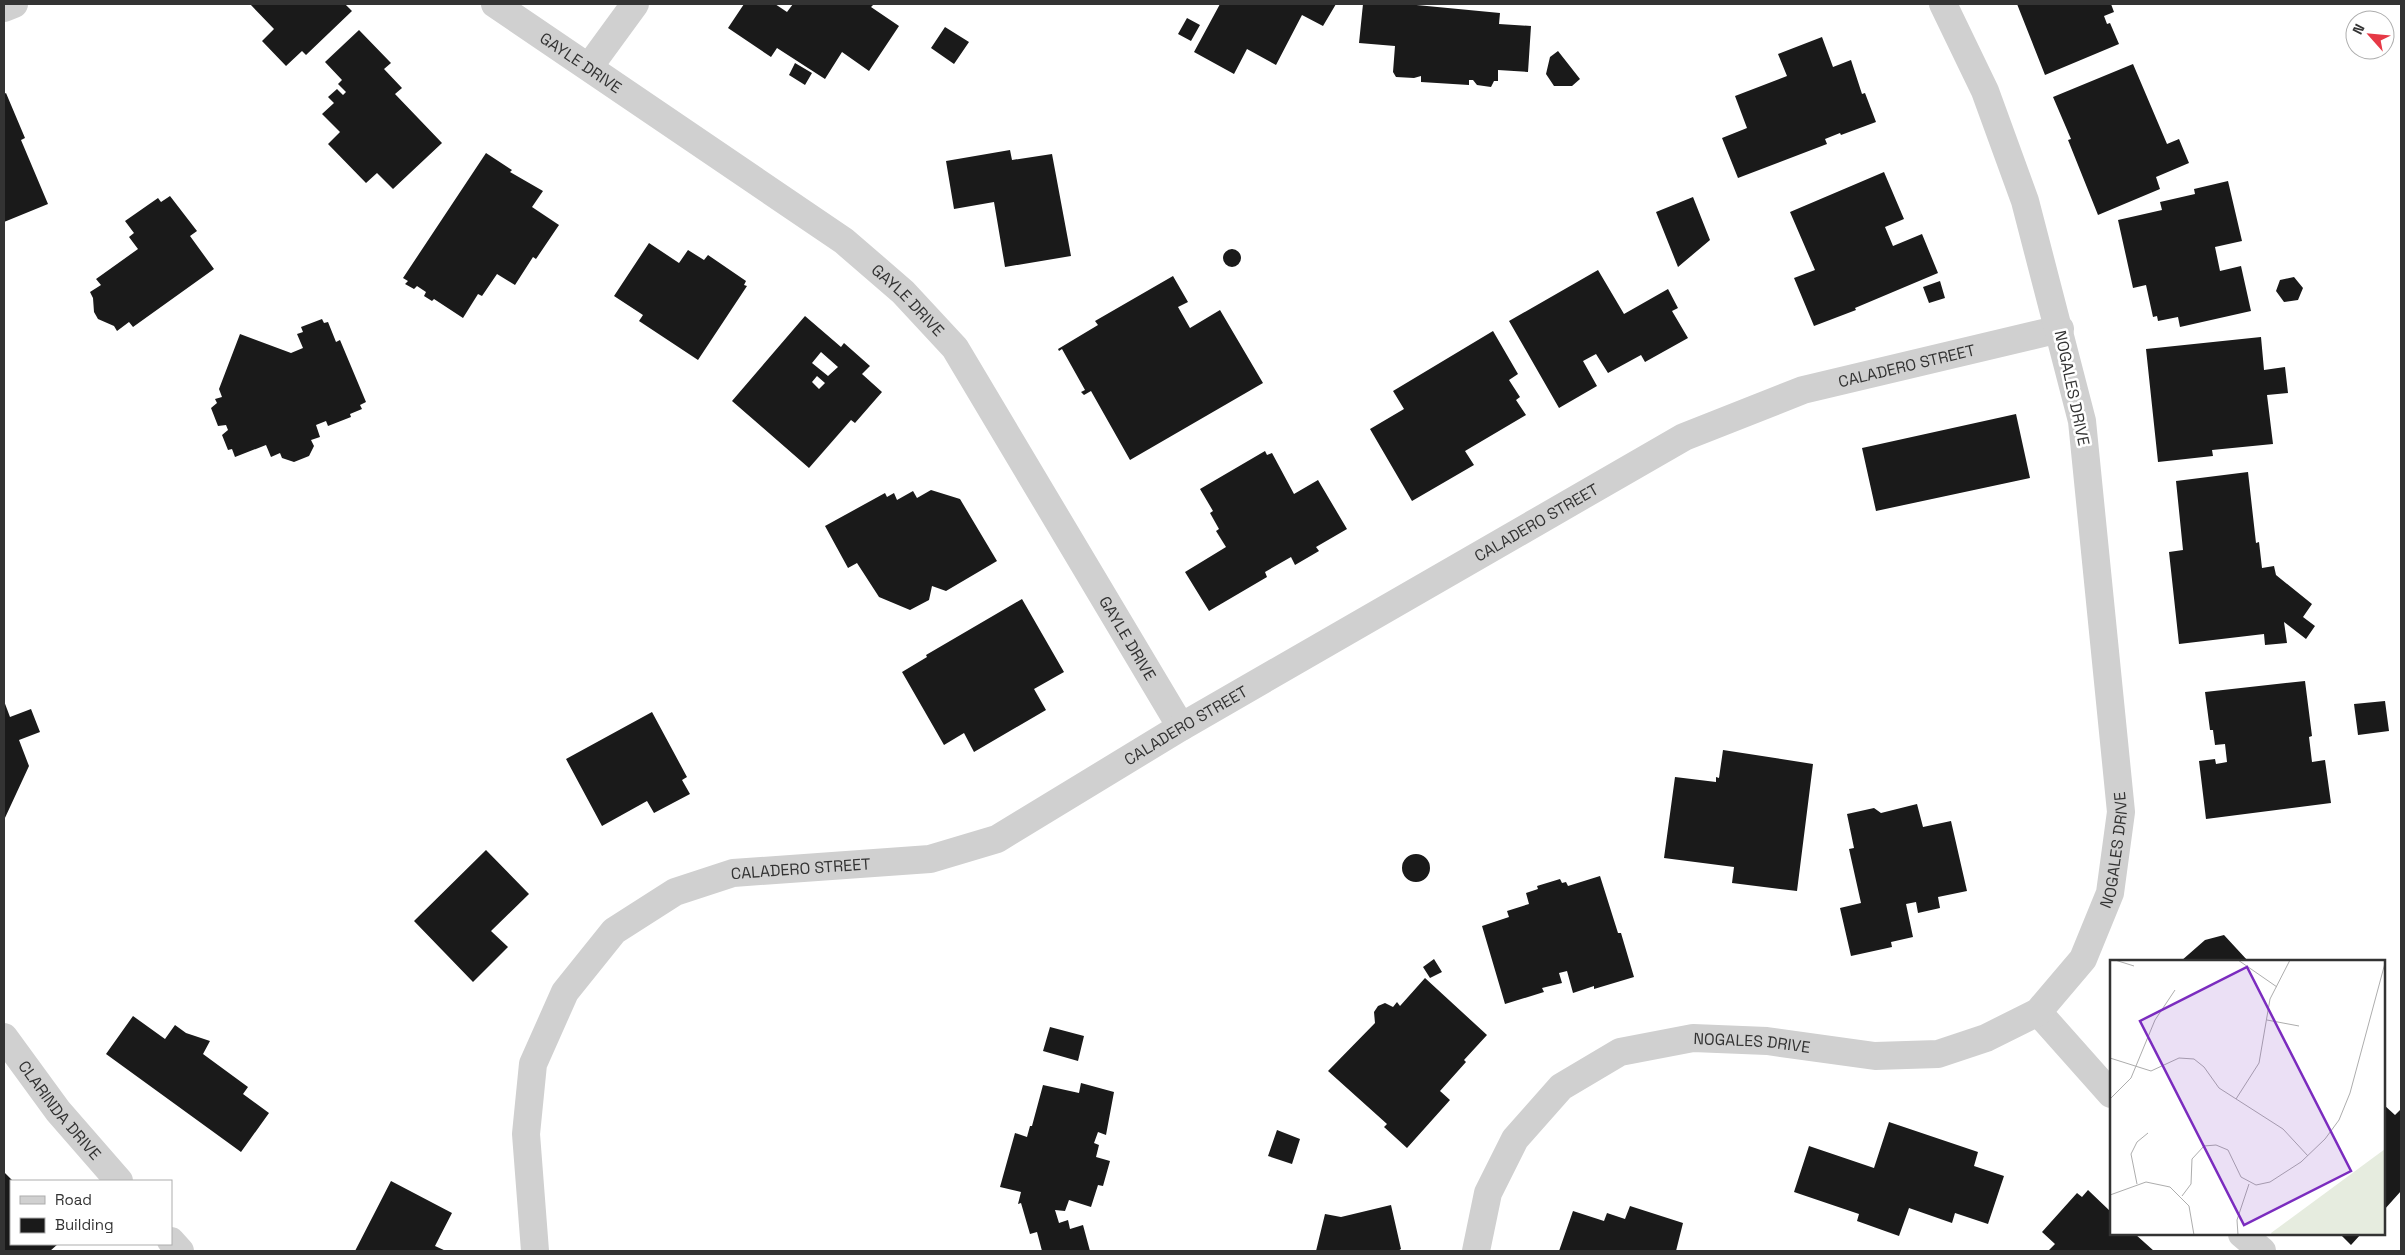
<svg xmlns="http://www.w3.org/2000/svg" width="2405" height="1255" font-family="'Space Grotesk',sans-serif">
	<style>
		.building { fill: #1a1a1a; fill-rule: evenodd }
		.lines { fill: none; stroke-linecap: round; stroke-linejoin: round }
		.street { stroke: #d0d0d0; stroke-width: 28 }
		.labels { text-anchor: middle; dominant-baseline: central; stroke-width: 5; stroke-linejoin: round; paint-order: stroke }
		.street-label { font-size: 16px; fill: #333; stroke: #fff }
		.inset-road { fill: none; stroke: #adadad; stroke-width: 1 }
		.view { fill: #7b2cbf; fill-opacity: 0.15; stroke: #7b2cbf; stroke-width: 2.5 }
		.inset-edge { fill: none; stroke: #333; stroke-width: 2.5 }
	</style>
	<rect width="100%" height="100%" fill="#fff"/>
	<path class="building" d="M250,4H345L352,11L306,55L302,51L286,66L262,41L274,29Z
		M744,4H775L787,12L793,4H874L871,7L899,26L869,71L842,52L825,79L777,48L771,57L728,28Z
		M1220,4H1336L1323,26L1302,15L1276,65L1247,49L1234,74L1194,52Z
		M1363,4H1406L1500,13L1499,24L1531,26L1528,72L1498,70V81H1494L1491,87L1477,85L1473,80H1469V85L1421,82V76L1414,78L1396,77L1393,72L1395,46L1359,43Z
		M2017,4H2111L2114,12L2104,16L2107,24L2110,23L2119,44L2045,75Z
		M1187,18L1200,25L1191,41L1178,34Z
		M945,27L969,42L954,64L931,48Z
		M359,30L391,63L384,69L402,88L395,94L442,143L393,189L377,173L366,183L328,144L340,132L322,114L334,103L328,97L337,89L343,95L346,92L338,84L342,80L325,62Z
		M1822,37L1833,67L1851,60L1862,94L1865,93L1876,122L1841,135L1840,133L1825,139L1827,144L1738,178L1722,138L1747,128L1735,96L1787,76L1778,54Z
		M1558,51L1580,79L1572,86H1554L1546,74L1550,57Z
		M795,63L812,73L805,85L789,75Z
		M2133,64L2167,144L2179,139L2189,163L2156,177L2160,189L2098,215L2068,140L2071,139L2053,97Z
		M6,93L25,138L21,140L48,204L4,222V94Z
		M1010,150L1012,160L1052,154L1071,256L1005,267L994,202L954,209L946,161Z
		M486,153L512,170L510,172L543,191L532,207L559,225L536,259L533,257L515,285L497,274L482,296L478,294L463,318L434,299L432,301L424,296L426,292L417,286L414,289L405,284L408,281L403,278Z
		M1884,172L1904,219L1885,227L1893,246L1922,234L1938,273L1855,308L1856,310L1814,326L1794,278L1815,270L1790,212Z
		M2228,181L2242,241L2215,247L2220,271L2241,266L2251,311L2180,327L2178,317L2158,321L2157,316L2153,317L2146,285L2133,288L2118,220L2162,210L2160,202L2195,194L2194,189Z
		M170,196L197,231L190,236L214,269L133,327L129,322L117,331L114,326L98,319L94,312L93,298L90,292L101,285L96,279L138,249L129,237L134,233L125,221L158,198L161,202Z
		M1693,197L1710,240L1678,267L1656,212Z
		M649,243L679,263L688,250L704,260L708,255L746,281L744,285L747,286L698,360L639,321L643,315L614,296Z
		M1223 258a9 9 0 1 1 18 0a9 9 0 1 1-18 0Z
		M1598,270L1624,314L1668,289L1678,308L1672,311L1688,338L1645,362L1641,355L1608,373L1596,354L1583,361L1597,386L1559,408L1509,321Z
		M1173,276L1188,302L1178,307L1190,328L1220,310L1263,383L1130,460L1091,391L1084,395L1081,392L1085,390L1062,349L1059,351L1058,349L1098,325L1095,321Z
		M2294,277L2303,288L2298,300L2284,302L2276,291L2280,280Z
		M1940,281L1945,298L1929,303L1923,287Z
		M805,316L841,347L844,343L870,366L862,374L882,392L855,423L851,420L809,468L732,401ZM821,352L838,367L828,376L812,363ZM817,376L825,383L819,389L812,382Z
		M322,319L324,323L328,322L336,342L340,340L366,402L360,405L362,409L350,414L351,417L328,426L326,421L316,425L320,437L311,440L314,446L309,456L294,462L282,458L280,453L271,457L266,445L235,457L232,449L228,450L222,435L228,430L226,425L218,426L211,408L217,403L215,399L222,397L219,389L240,334L291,353L303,348L297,334L303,332L301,327Z
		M1493,331L1518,374L1509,380L1520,397L1516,400L1526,415L1465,451L1474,465L1412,501L1370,429L1404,409L1393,391Z
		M2261,337L2264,370L2285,367L2288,393L2267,395L2273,444L2212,450L2213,456L2158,462L2146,349Z
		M2016,414L2030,478L1876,511L1862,448Z
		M1265,451L1267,455L1272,453L1294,494L1318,480L1347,529L1316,547L1319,551L1295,565L1291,557L1265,572L1267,577L1209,611L1185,572L1226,547L1216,531L1219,529L1210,513L1213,511L1200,489Z
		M2248,472L2256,543L2259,542L2262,568L2274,566L2276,575L2312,604L2303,617L2315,626L2306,639L2284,622L2287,643L2265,645L2264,634L2179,644L2169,552L2183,550L2176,481Z
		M931,490L960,499L997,561L946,591L932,586L929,600L910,610L879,597L857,563L848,568L825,526L885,493L887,497L894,493L897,500L913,491L917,498Z
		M1022,599L1064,672L1034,689L1046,710L974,752L964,733L944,745L902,672L927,657L926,655Z
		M2305,681L2312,736L2309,737L2312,762L2325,760L2331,803L2206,819L2199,761L2215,759L2216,764L2227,762L2225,744L2215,745L2213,730H2210L2205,692Z
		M4,701L10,717L31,709L40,732L19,740L29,766L4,820Z
		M2385,701L2389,731L2358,735L2354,704Z
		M652,712L687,777L682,780L690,794L654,813L647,801L602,826L566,759Z
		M1723,750L1813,764L1797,891L1732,883L1734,867L1664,858L1675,777L1716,782V777L1719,778Z
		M1917,804L1923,827L1951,821L1967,891L1938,897L1940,908L1918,913L1916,902L1906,904L1913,937L1891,942L1892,947L1851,956L1840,908L1861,903L1849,849L1854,848L1847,814L1874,808L1881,813Z
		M486,850L529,894L491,931L508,947L473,982L414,921Z
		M1402 868a14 14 0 1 1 28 0a14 14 0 1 1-28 0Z
		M1600,876L1618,933H1621L1634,977L1594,989V986L1573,993L1567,971L1559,973L1562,983L1542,988L1544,992L1505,1004L1482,926L1509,917L1507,911L1529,904L1526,893L1538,889L1537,886L1560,879L1562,883L1566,882L1568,886Z
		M2224,935L2248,961H2181L2205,940Z
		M1434,959L1442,972L1430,978L1423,967Z
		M1425,978L1487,1035L1464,1060L1466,1062L1440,1091L1450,1100L1407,1148L1384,1127L1387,1124L1328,1071L1375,1023L1374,1012L1378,1006L1385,1003L1393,1007L1397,1002L1400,1006Z
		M133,1016L165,1039L175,1025L186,1033L210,1041L203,1054L248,1087L243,1094L269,1113L241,1152L106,1054Z
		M1050,1027L1084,1036L1078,1061L1043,1051Z
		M1081,1083L1114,1092L1106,1135L1098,1132L1094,1143L1099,1145L1096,1157L1110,1161L1103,1186L1098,1185L1091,1207L1069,1200L1065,1211L1055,1210L1059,1223L1068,1220L1070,1229L1083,1225L1090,1251H1042L1037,1232L1030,1234L1021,1203L1018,1204L1021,1192L1000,1187L1015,1133L1027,1137L1030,1126H1032L1043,1085L1079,1093Z
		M2384,1105L2395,1115L2401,1109V1191L2384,1210Z
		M1889,1122L1978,1152L1974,1166L2004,1176L1988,1224L1955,1213L1952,1223L1909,1208L1899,1236L1857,1221L1859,1214L1794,1192L1809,1146L1874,1168Z
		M1277,1130L1300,1139L1292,1164L1268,1156Z
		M4,1172L13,1181L11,1244H58L50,1251H4Z
		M391,1181L452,1213L435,1246L446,1251H355Z
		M2088,1190L2111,1212V1234H2135L2154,1251H2048L2055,1244L2042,1232L2077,1193L2082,1197Z
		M1391,1205L1401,1249L1398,1251H1316L1325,1214L1341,1217Z
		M1630,1206L1683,1223L1676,1251H1559L1573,1211L1604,1221L1607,1213L1625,1219Z
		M2340,1234H2361L2351,1245Z"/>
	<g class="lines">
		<g class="street">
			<path id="s1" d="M495,4L844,241L903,292L955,348L1181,727"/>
			<path d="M4,8L14,4"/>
			<path d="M589,67L635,4"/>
			<path d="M2038,1012L2111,1094"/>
			<path id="s2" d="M4,1037L58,1111L119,1181"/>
			<path d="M2242,1234L2262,1251"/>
			<path d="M171,1241L180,1251"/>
			<path id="s3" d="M535,1251L526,1134L533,1064L565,992L614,931L675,892L733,873L930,859L997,839L1181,727L1684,437L1803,390L2060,329"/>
			<path id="s4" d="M1476,1251L1488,1193L1515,1139L1561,1087L1620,1052L1693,1038L1767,1041L1875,1056L1938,1054L1986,1038L2038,1012L2083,959L2110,893L2121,812L2082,421L2025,201L1985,91L1943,4"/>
		</g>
	</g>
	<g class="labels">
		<g class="street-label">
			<text stroke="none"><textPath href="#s1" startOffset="104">GAYLE DRIVE</textPath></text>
			<text stroke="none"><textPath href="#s1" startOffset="509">GAYLE DRIVE</textPath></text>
			<text stroke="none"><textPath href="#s3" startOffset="1776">CALADERO STREET</textPath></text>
			<text transform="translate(2072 388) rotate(78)">NOGALES DRIVE</text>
			<text stroke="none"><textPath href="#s3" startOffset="1371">CALADERO STREET</textPath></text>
			<text stroke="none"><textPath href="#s1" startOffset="914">GAYLE DRIVE</textPath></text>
			<text stroke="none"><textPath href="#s3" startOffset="966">CALADERO STREET</textPath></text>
			<text stroke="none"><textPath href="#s4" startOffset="871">NOGALES DRIVE</textPath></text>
			<text stroke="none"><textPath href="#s3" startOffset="546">CALADERO STREET</textPath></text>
			<text stroke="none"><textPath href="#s4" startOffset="391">NOGALES DRIVE</textPath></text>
			<text stroke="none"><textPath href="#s2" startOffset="92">CLARINDA DRIVE</textPath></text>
		</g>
	</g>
	<g transform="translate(2110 960)">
		<rect width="275" height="275" fill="#fff"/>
		<path d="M275,189V275H162L161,273Z" fill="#e6ecdf"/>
		<path class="inset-road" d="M5,0L24,6M128,0L167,27M157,60L189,66M0,98L41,111L69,98L84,99L94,107L109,128L173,169L198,196M0,139L21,118L45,60L65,30M126,139L149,103L160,39L180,0M27,224L21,194L27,182L38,173M0,235L36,222L60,227L79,246L84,275M72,236L81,224L82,199L94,186L106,185L118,190L131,217L146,225L160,222L191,202L215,179L229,160L240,133L275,3M128,275L127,260L139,224"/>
		<path class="view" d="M137,7L241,211L134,265L30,61Z"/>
		<rect width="275" height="275" class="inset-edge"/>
	</g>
	<rect width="2405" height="1255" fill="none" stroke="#333333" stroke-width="10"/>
	<rect x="10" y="1180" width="162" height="65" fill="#ffffff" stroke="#adadad"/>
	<rect x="20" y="1196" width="25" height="8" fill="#d0d0d0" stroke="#adadad"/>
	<text x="55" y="1205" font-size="15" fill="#333333">Road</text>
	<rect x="20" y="1218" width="25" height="15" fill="#1a1a1a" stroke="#adadad"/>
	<text x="55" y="1230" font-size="15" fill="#333333">Building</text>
	<g transform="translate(2370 35) rotate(297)"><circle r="24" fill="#ffffff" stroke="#adadad"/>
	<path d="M0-4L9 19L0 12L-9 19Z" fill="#e63946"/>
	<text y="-8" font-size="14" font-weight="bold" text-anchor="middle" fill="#333333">N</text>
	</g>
</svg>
